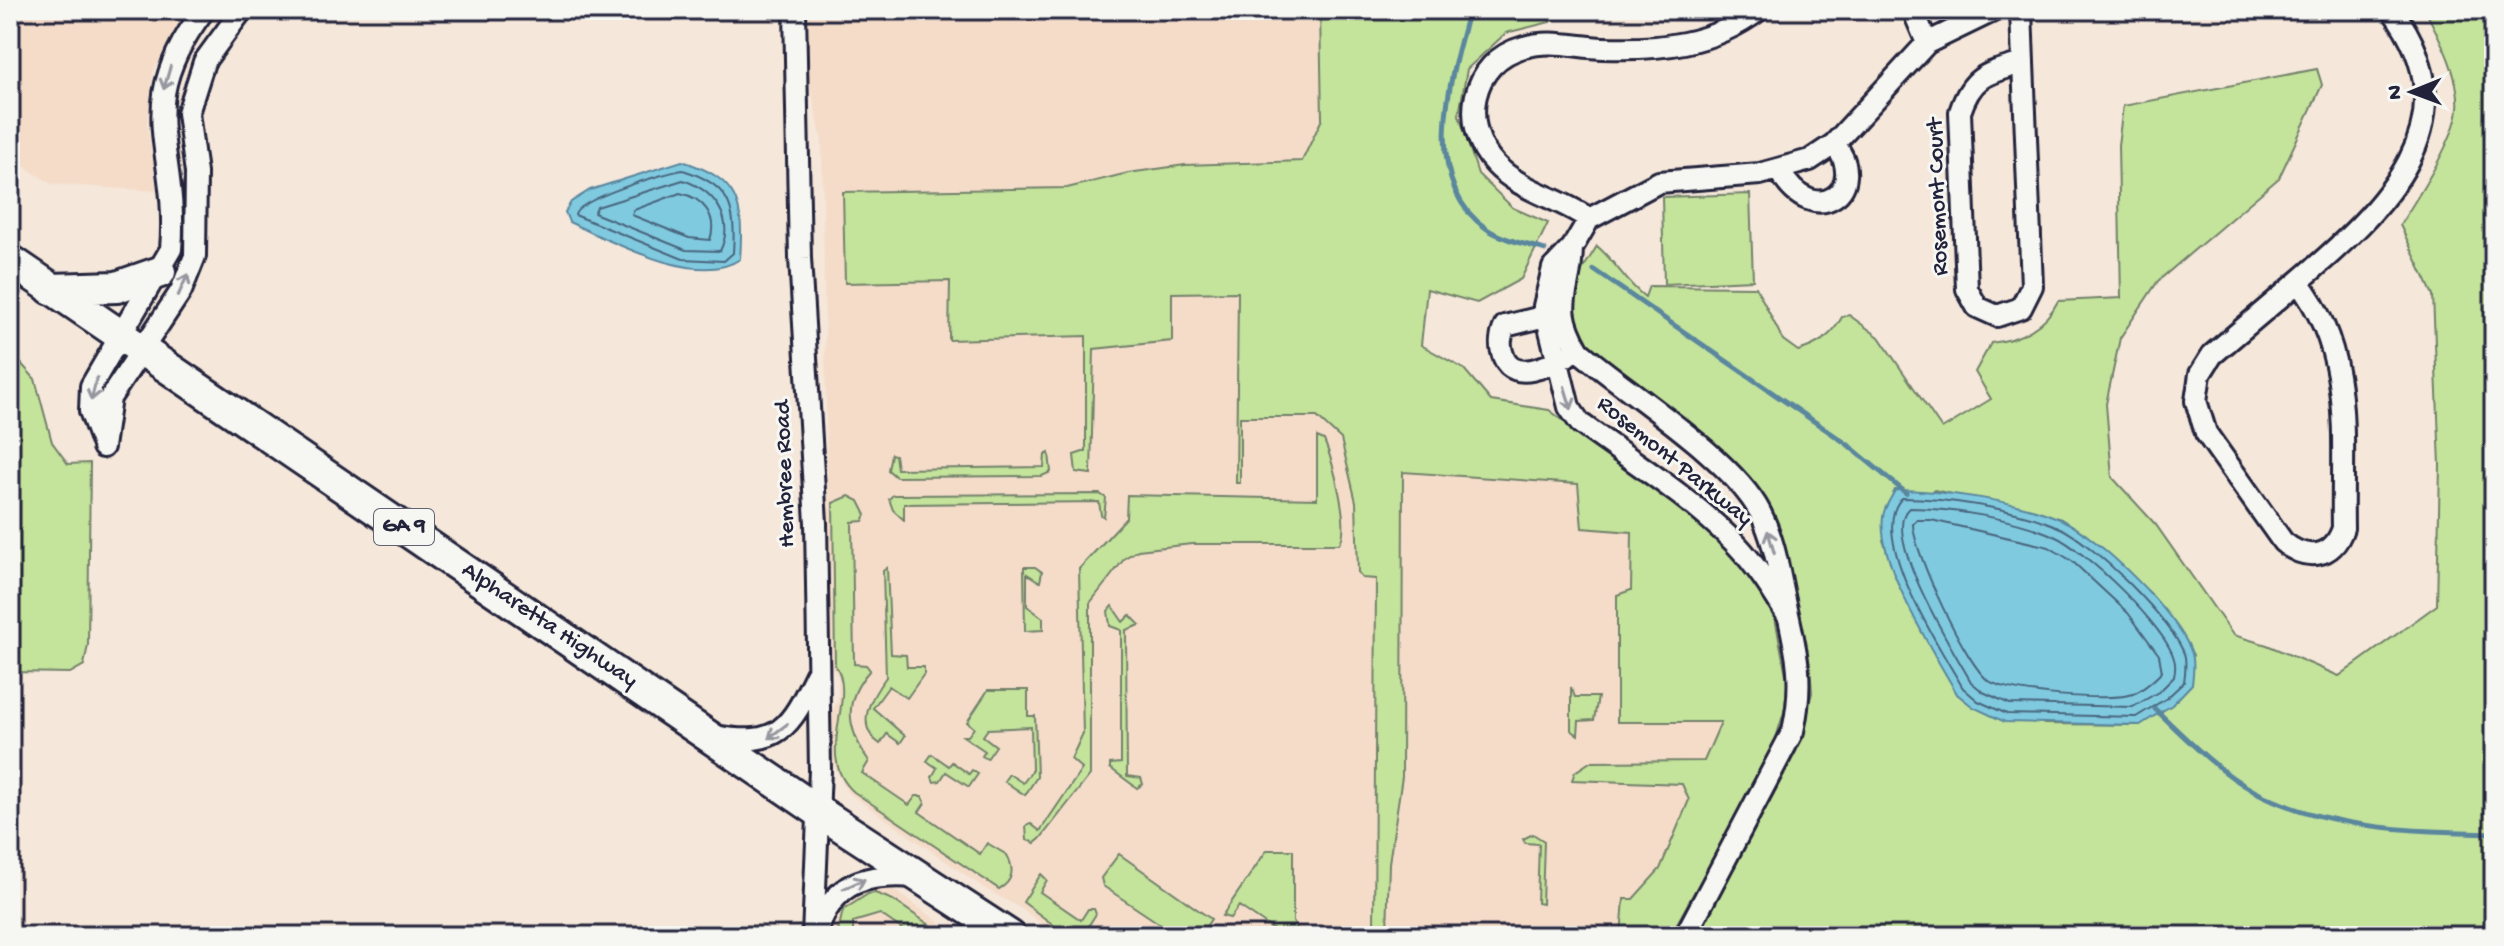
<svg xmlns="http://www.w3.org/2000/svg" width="2504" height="946" font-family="'Gochi Hand',sans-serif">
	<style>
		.built { fill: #f4dcc9 }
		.green { fill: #c4e39b; stroke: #73826b; stroke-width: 2; fill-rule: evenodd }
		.water { fill: #80cae0; stroke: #5a879e; stroke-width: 2 }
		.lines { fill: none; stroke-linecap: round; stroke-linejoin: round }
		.shore { stroke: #48657d; stroke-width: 2 }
		.stream { stroke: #5a879e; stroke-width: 5 }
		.minor-casing { stroke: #22223b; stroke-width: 26 }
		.highway-casing { stroke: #22223b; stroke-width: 36 }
		.minor { stroke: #f6f6f2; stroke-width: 20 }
		.highway { stroke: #f6f6f2; stroke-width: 30 }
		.oneway { stroke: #9797a0 }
		.labels { text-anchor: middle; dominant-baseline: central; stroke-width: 6; stroke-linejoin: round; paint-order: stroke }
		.shield { fill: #f6f6f2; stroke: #626272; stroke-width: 2 }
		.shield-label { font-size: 22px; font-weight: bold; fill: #22223b }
		.street-label { font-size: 24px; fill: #22223b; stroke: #f6f6f2 }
	</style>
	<rect width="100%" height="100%" fill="#f5e7da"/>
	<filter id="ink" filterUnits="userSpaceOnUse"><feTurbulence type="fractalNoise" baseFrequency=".0125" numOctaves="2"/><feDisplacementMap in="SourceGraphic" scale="16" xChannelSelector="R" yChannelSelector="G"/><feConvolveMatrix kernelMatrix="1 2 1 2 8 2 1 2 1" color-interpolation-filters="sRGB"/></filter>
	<g filter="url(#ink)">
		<path class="built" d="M10,10H186L153,72L147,123L157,191L51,184L10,157Z
			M807,10H1464L1429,76L1414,423L1554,432L1753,642L1656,936H1056L1024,910L984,888L847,792L832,761L831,714L838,701V677L830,665L822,141L809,79Z
			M875,886L891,888L959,936H830L831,919L845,898Z"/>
		<path class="green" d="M1320,10H1550V22L1506,33L1467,69L1459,115L1478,174L1513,208L1548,223L1521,279L1477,303L1427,289L1421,345L1464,369L1491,401L1549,410L1708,527L1760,586L1776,623L1788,685L1784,712L1771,754L1670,936H1621L1624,899H1633L1660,869L1689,800L1682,784L1572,780L1575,772L1590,762L1704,761L1721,722H1617V595L1631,590L1632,532L1582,528L1578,484L1403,472L1402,777L1389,863L1387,936H1374L1376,579L1362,578L1358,573L1356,502L1341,439L1317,417H1240V483H1236L1238,292L1172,293V341L1094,349L1091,474L1076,472L1074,455L1086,451V336L949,340L950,281L845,283L843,192L1067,188L1128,173L1185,165L1302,161L1322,119Z
			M2425,10H2494V936H1698L1796,752L1812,693L1810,665L1793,587L1758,502L1580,340L1570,300L1573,285L1597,246C1616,262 1625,282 1645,297L1649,286L1756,287L1783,340L1798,351C1818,345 1832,336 1842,317L1849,315L1879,337L1942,429L1991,399L1975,372L1991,343C2019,340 2045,327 2058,301L2121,298L2118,145L2123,106L2317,69L2322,85L2279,178L2158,281L2120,338L2106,404L2112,477L2156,525L2233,635L2267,645L2339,676L2437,605L2440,465L2433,295L2400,225C2417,198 2455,140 2458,109C2461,77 2439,37 2425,10ZM1934,490L2061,519L2150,593L2193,655L2140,725L2044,724L1923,634L1897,579L1883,540Z
			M1750,194L1753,280L1664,284L1662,197Z
			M10,351L35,379L52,442L68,464L90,463L88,645L84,665L70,673L10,672Z
			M1317,437L1324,440C1332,459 1352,529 1339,544H1192L1138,550L1125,558L1090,603V775L1040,839L1035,843L1027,840L1026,826L1031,824L1040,831L1082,769L1071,759L1083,733L1079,569L1126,518L1127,495L1317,499Z
			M1049,453L1051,472L1042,476L896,477L888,470L891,454L895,455L897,469L1044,467L1045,455Z
			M1100,494L1106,498L1104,517L1101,515L1099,502L904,504V520L893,510L889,499L893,495Z
			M849,496L859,501L866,515L863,521L852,522L854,664L866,665L870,670C842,701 847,729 869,761L862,773L909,805L916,796H922L925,803L919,812L980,854L987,843L1007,855C1014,868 1014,881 999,889L854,792C812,755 859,698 835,665L833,503Z
			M1024,567H1035L1042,572L1040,582L1027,574V606L1043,618V630L1025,631Z
			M887,568L891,654L906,655L907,667H924V674L907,698L889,686L873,708L905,736L900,743L887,734L880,744C854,726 871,697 886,677L883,571Z
			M1112,606L1123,622L1130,615L1140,625L1126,630L1127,776L1141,778L1143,784L1137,788L1110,768V764L1121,763V630L1110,626L1108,611Z
			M1571,687L1575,697H1598L1594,720L1579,721L1578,735L1571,730Z
			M988,690H1028V716H1035L1037,777L1025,795L1004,781L1009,774L1023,783L1032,771L1031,727L988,729L983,736L996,746L987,759L982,756L985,751L963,736H968L974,728L967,722Z
			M932,754L949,766L952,762L969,774L972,770L978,774L969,787L946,772L940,781L934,782L932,777L937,768L927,761Z
			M1533,834L1544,841L1542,904L1537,903L1539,844L1525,843L1523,839Z
			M1267,850H1293V922L1301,936H1283L1239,906L1230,918L1222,916Z
			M1119,854L1211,919L1200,936H1178L1103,886L1101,878Z
			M1041,874L1047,880L1040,892L1081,920L1088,909H1094L1096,914L1089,925L1105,936H1068L1023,902Z
			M875,893L893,900L946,936H912L880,914L853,922V936H837L843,910L868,894Z"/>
		<path class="water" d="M682,161C739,179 744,203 740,259C699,288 612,242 569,222L565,212L571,202L590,190Z
			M1895,490C1940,490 2022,501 2062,520C2098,536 2181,617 2192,654C2195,663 2193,675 2192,684L2172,705L2140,725L2005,722L1973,707L1957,694C1935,655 1872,556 1884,512C1886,505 1892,497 1895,490Z"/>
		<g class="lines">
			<path class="shore" d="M683,170C730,185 736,206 733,253L724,261L683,259L575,215C578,199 664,173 683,170Z
				M683,180C713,190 736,218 720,251L686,250L594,213L597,207Z
				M680,193C703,198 718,216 710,240L689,238L632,215L634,210Z
				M1902,498C1946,498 2018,509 2058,527C2090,540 2177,624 2185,657C2186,664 2185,675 2184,682L2167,698L2136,717L2007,714L1978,701L1963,688C1942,651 1865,535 1902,498Z
				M1909,508C1951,508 2016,519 2054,536C2084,549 2166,627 2174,659C2176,664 2175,672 2174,677L2160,691L2133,707L2010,704L1983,692L1971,682C1955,653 1879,533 1909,508Z
				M1931,520L2049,547L2072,561L2128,613L2159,655L2162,672C2154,680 2143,690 2133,694C2112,702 2008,694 1989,681C1967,667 1913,551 1913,524L1917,520Z"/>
			<path class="stream" d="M1469,10C1451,75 1418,182 1487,229C1503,240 1527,244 1545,250
				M1594,270L1847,444L1906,493
				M2155,709C2185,737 2217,771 2254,791C2327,830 2414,831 2494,833"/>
			<defs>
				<path id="minor" d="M795,10L800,258L816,523L820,770L813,936
					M1913,10L1927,43
					M2021,10L2023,63
					M2023,63L2032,286L2021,308L1997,316L1977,307L1967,289L1960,112C1972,75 1988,73 2023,63Z
					M1780,172C1815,233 1871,187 1834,144
					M1589,219C1560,198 1520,191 1495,164C1459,126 1470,61 1524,47C1550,39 1576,47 1603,48C1659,50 1713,45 1759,10
					M1572,248C1571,297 1551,302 1579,351C1628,393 1732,458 1760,512C1775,541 1779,574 1786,605C1797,653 1804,682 1793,731L1685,936
					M2298,282C2355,355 2341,440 2343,528C2333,559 2306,561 2283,542L2206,433L2196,401L2200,374L2212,355Z
					M2298,282C2384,209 2476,123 2392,10
					M1558,313L1505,326C1500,337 1499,346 1504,358C1514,383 1550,365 1567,356
					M102,443L90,411L91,386L171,249C180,147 129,109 204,10
					M103,447L110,398L181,291L195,256L196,173L188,113L204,62L242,10
					M1789,618C1773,592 1757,566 1735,543C1690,497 1632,461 1580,423L1569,407L1544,306L1553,268L1572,248L1589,219L1659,182L1760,174L1810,160L1834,144L1927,43L1995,10
					M715,736C779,748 790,728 816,674
					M817,932C834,880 867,873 917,877"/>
				<path id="highway" d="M10,260L818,811L1010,936
					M51,289L117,287L160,272"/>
			</defs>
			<use href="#minor" class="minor-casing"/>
			<use href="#highway" class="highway-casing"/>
			<use href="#minor" class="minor"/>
			<use href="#highway" class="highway"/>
		</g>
		<defs><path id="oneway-shaft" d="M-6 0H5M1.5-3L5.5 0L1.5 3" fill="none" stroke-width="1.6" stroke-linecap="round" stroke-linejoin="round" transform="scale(2)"/></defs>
		<g class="oneway">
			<use href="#oneway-shaft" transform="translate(167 78) rotate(106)"/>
			<use href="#oneway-shaft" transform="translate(183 285) rotate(-66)"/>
			<use href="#oneway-shaft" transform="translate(94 389) rotate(104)"/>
			<use href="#oneway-shaft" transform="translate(1568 398) rotate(73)"/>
			<use href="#oneway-shaft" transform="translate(1771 542) rotate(-106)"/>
			<use href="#oneway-shaft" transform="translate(778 731) rotate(143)"/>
			<use href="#oneway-shaft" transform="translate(854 884) rotate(-24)"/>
		</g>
	</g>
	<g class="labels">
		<rect class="shield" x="374" y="509" width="60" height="36" rx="6"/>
		<g class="shield-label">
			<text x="404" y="527">GA 9</text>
		</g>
		<g class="street-label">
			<text transform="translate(1939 197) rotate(-92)">Rosemont Court</text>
			<text transform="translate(1674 462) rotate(39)">Rosemont Parkway</text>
			<text transform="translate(786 474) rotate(-92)">Hembree Road</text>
			<text transform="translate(549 626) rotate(34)">Alpharetta Highway</text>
		</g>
	</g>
	<rect width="2504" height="946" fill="none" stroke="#f6f6f2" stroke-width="40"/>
	<rect x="20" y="20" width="2464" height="906" fill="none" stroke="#22223b" stroke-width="3" filter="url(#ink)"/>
	<g transform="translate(2412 92) rotate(269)" stroke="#f6f6f2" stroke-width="6" paint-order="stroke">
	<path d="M0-6L14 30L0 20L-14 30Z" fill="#22223b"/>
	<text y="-12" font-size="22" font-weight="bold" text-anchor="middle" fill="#22223b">N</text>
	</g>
</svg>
